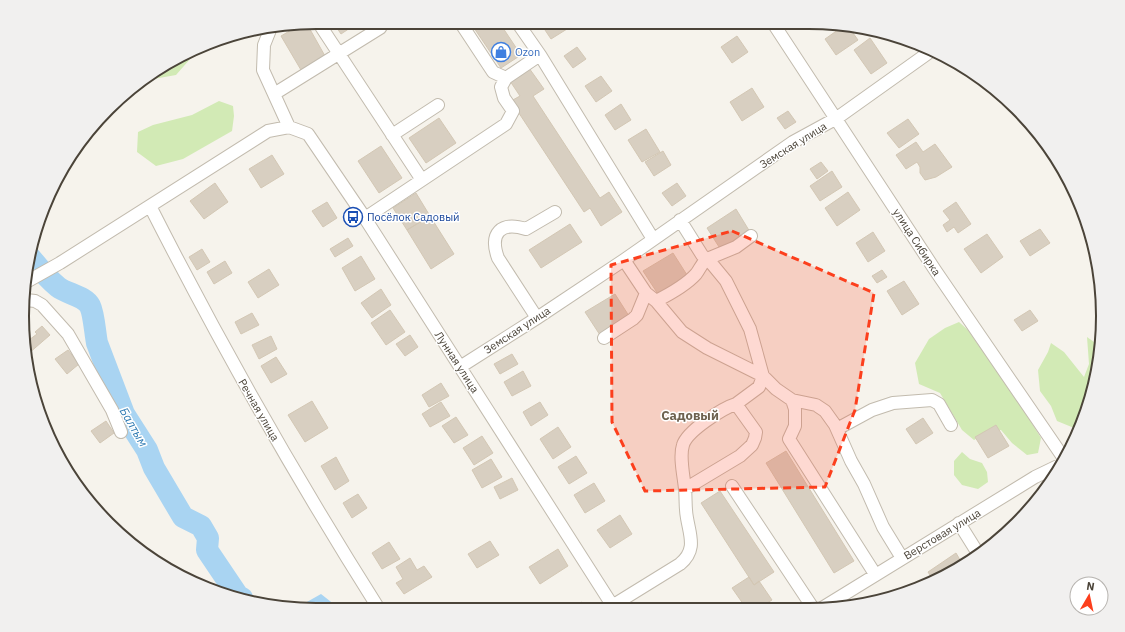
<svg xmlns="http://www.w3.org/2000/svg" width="1125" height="632" font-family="'IBM Plex Sans',sans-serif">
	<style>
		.green { fill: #d2eab5 }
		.water { fill: #a9d4f2 }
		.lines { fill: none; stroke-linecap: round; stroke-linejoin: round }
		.river { stroke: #a9d4f2; stroke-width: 22 }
		.building { fill: #d8cfc1; stroke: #d3c7b4 }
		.minor-casing { stroke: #c2bbae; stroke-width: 14 }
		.minor { stroke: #fff; stroke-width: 12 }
		.marked { fill: #fc3f1d; fill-opacity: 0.2; stroke: #fc3f1d; stroke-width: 3; stroke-dasharray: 8 5; stroke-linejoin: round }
		.labels { text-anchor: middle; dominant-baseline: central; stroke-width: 3; stroke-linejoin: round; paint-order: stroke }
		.shop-label { font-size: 11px; fill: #366cbe; stroke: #fff; text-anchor: start }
		.street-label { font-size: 11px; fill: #4b4439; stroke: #fff }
		.transit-label { font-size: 11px; fill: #164399; stroke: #fff; text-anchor: start }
		.water-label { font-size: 12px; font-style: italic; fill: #2e7ab2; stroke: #fff }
		.quarter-label { font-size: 13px; font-weight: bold; fill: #6e6250; stroke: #fff }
		.rim { fill: none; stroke: #4b4439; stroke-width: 2 }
	</style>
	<rect width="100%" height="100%" fill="#f6f3ec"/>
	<path class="green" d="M198,50L176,75L142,81V80Z
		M219,101L233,106L234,116L232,131L183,159L156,166L137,152L138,132L153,125L192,115Z
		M959,322L968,330L1023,409L1041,438L1038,453L1027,455L1012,443L1001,430L987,433L974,440L962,430L940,393L919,384L915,363L929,339L945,328Z
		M1087,337L1101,347L1100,355L1087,411L1079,430L1057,421L1051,406L1040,391L1038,370L1048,352L1051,343L1064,352L1084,377L1089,364Z
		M962,452L970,459L982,463L987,472L988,482L978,489L962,485L954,475V461Z"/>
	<path class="water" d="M321,594L340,609H297L277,605L298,607Z"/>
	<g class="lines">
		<path class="river" d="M30,257C38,267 48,279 58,287C67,294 85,296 90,306C94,314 95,333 97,343L124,414L147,450L154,468L183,517L201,526L208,538L207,550L238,596L242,598"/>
	</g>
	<path class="building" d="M333,22H359L341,34Z
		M470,22H499L521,55L501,68Z
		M551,22H562L567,29L551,39L543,27Z
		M307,24L325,56L301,70L281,36L300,25Z
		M845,25L848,26L858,40L836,55L825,39Z
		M737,36L748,52L732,63L721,47Z
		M870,38L887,63L871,74L854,50Z
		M577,47L586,59L573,68L564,56Z
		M529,68L544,89L533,96L600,198L609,192L622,212L601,226L590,208L584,212L511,101L520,96L510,81Z
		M601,76L612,91L596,102L585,86Z
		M752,88L764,107L742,121L730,102Z
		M621,104L631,120L615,130L605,115Z
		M788,111L796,122L785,129L777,118Z
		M439,118L456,143L426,163L409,138Z
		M908,119L919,134L899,148L887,133Z
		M646,129L660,152L642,162L628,140Z
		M1042,137L1060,166L1040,138Z
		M916,142L923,152L935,144L952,167L936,177L925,180L920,173V167L917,162L906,169L896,155Z
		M381,146L402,178L379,193L358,161Z
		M663,151L671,165L654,176L645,162Z
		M272,155L284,174L261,188L249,169Z
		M821,162L828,171L817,179L810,169Z
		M832,171L842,187L820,201L810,186Z
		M215,183L228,202L204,219L190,201Z
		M677,183L686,196L672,206L662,193Z
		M848,192L860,210L837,226L825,208Z
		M416,193L430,216L407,230L393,208Z
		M327,202L337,218L323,227L312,211Z
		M956,202L971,224L958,233L954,227L947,232L943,225L950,220L943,211Z
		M736,209L750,232L721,250L707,228Z
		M430,216L454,254L431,269L407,230Z
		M570,224L582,242L541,268L529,250Z
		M1040,229L1050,243L1030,256L1020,241Z
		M873,232L885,251L868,262L856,243Z
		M987,234L1003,257L981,273L964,249Z
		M348,238L353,246L335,257L330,249Z
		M202,249L210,262L197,270L189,257Z
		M673,253L687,275L658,294L643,271Z
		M361,256L375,279L355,291L342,268Z
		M225,261L232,273L214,284L207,272Z
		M269,269L279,285L258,298L248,282Z
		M882,270L887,277L877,283L872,276Z
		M904,281L919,304L902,315L887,291Z
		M381,289L391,305L372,318L361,303Z
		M615,294L629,316L600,335L585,312Z
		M390,310L405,332L386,345L371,323Z
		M1030,310L1038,321L1022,331L1014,320Z
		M252,313L259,325L241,334L235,322Z
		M42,326L50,335L28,354L25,343L37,334L35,332Z
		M410,335L418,347L405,356L396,344Z
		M271,336L277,349L259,359L252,345Z
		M68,350L79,364L67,374L55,359Z
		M512,354L518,364L500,374L494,364Z
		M276,357L287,374L271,383L261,366Z
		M523,371L531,386L512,396L504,382Z
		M441,383L449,396L429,407L422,395Z
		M312,401L328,428L305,442L288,415Z
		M441,402L450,416L430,427L422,414Z
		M540,402L548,415L531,426L523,412Z
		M456,417L468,435L454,443L442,426Z
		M923,418L933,433L916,444L906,429Z
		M106,421L114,433L100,443L91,431Z
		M996,425L1009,446L988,458L975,437Z
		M558,427L571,447L553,459L540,439Z
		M482,436L493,453L474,465L463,448Z
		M786,451L854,561L834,573L766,463Z
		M576,456L587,473L569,484L558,467Z
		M336,457L349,481L335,490L321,466Z
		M491,459L502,477L482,488L472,470Z
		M512,478L518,490L500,499L494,487Z
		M594,483L605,501L585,513L574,495Z
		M720,491L774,572L754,585L701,503Z
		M358,494L367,508L352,518L343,503Z
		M620,515L632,534L610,548L597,530Z
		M1011,529L992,544L990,542Z
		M490,541L499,555L477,568L468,554Z
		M389,542L400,559L382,569L372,553Z
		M558,549L568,566L540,584L529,567Z
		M956,553L963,565L933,580L928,572Z
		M410,558L417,570L424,566L432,577L404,594L396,583L403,579L396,567Z
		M749,577L754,585L759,581L772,600L759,608H746L732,588Z
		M895,592L898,596L886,598Z
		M582,602L586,608H572Z
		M433,604L436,609H424Z"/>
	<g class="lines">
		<defs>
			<path id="minor" d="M318,22L422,180
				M460,22L493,72L506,78
				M517,22L540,55L653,239
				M773,23L935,270L1065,460
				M270,30L264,45L263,70L289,127
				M274,94L380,28L384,22
				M289,127L308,134L361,212L614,608
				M392,135L438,105
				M150,206C220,344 296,478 379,609
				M365,218L506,124L513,111L504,98L501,87L506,78L540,55
				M680,220L702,255L712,264L726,281L750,329L763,376L759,387L736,404
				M624,260L646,293L656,301L682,332L707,348L763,376L776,389L792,400L795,409V426L789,439L875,574
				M28,281L60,263L268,131L289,127
				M26,300L35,301L42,305L68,334L112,410L121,432
				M656,301C668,295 687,284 696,274C700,269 701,264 707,259L736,247L751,236
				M537,318L498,258C489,233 501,221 526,229L555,212
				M604,338L633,319L637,315L646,293
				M460,367L537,318L624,260L793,142L837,118L931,51
				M792,400L816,405L825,411L835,425L851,461L864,484L883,527L902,558
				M837,429L872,410L893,403L932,400L939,404L951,425
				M732,486L813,608
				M959,523L979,555
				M612,606L680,564C697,550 690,536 687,518C685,508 686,498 685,489L740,456L752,445L755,438L756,432L736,404C723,408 687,431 683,445C679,457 684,477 685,489
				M822,608L1035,477L1064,463"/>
		</defs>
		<use href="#minor" class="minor-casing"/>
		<use href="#minor" class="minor"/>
	</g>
	<path class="marked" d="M732,231L874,293L855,410L825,487L645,491L612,422L611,265Z"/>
	<defs>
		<symbol id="shop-ring" viewBox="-11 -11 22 22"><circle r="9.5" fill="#fff" stroke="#3f7fe0" stroke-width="1.5"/><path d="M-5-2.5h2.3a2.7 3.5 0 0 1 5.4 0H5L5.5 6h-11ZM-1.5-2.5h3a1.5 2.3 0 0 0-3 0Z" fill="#3f7fe0"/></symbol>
		<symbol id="bus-ring" viewBox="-11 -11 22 22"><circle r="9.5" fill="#fff" stroke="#1a4fb4" stroke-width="1.5"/><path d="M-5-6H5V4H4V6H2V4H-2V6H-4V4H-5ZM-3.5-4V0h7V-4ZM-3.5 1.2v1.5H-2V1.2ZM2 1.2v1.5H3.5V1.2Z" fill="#1a4fb4"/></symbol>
	</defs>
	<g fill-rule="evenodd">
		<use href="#shop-ring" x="490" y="41" width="22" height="22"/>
		<use href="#bus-ring" x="342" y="206" width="22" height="22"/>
	</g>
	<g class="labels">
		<g class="shop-label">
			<text x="515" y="52">Ozon</text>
		</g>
		<g class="street-label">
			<text transform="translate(793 145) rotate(-32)">Земская улица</text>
			<text transform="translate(917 242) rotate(57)">улица Сибирка</text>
			<text transform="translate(517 330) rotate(-33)">Земская улица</text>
			<text transform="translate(457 362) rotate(57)">Лунная улица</text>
			<text transform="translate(259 410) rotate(60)">Речная улица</text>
			<text transform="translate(942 534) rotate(-31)">Верстовая улица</text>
		</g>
		<g class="transit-label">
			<text x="367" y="217">Посёлок Садовый</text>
		</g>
		<g class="water-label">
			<text transform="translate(134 427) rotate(60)">Балтым</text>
		</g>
		<g class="quarter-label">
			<text x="690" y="415">Садовый</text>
		</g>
	</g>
	<path d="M0 0H1125V632H0ZM316 29H809A287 287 0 0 1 1096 316V316A287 287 0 0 1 809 603H316A287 287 0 0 1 29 316V316A287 287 0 0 1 316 29Z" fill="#f1f0ef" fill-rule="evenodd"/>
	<path class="rim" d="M316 29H809A287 287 0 0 1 1096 316V316A287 287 0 0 1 809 603H316A287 287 0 0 1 29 316V316A287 287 0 0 1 316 29Z"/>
	<g transform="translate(1089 596) rotate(9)"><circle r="19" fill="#ffffff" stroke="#b7b4b0"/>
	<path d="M0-3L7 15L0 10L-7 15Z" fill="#fc3f1d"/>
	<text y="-6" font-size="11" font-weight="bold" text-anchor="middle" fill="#4b4439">N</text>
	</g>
</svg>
